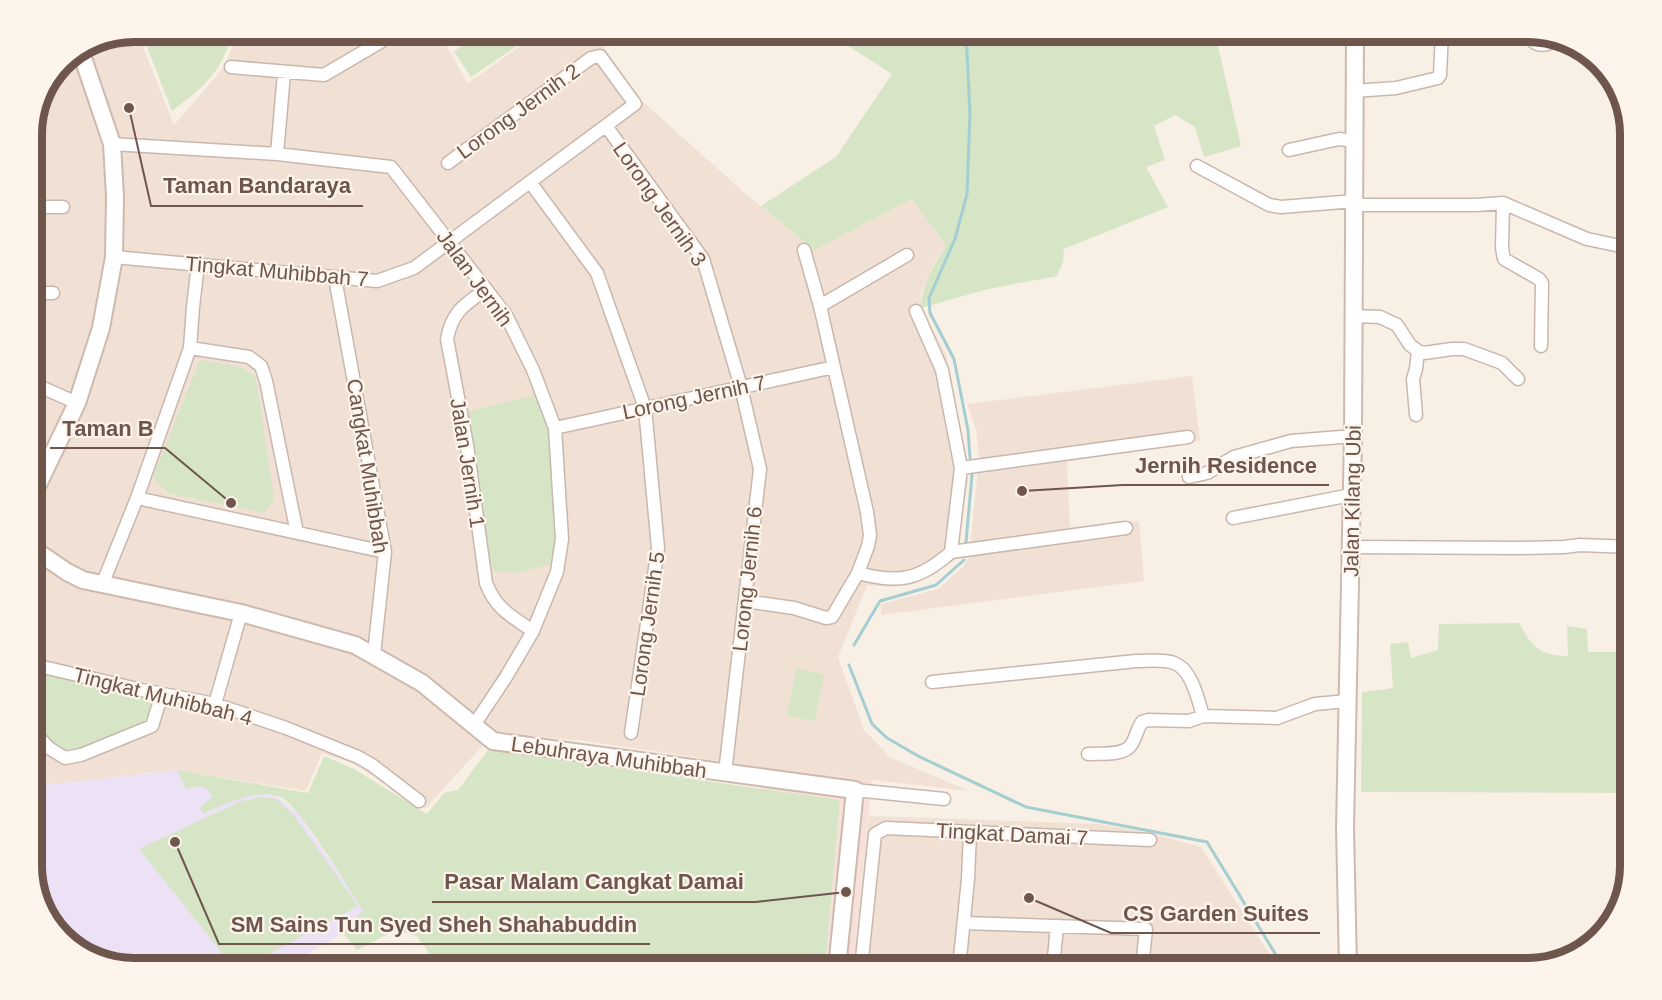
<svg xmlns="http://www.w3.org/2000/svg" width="1662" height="1000" font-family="Arial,sans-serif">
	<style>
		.residential { fill: #f0e1d4 }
		.commercial { fill: #f8e0da }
		.education { fill: #ede2f5 }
		.green { fill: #d5e5c5 }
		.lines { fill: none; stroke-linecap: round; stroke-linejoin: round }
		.stream { stroke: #a4ced1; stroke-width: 3 }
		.street-casing { stroke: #c9b7ad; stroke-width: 15 }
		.secondary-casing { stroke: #ceb9ae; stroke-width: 20 }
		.street { stroke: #fff; stroke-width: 12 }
		.secondary { stroke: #fff; stroke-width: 16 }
		.labels { text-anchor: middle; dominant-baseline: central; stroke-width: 4.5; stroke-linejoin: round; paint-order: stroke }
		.street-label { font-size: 21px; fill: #6f564d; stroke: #fdf4eb }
		.rim { fill: none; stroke: #6f564d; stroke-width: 8 }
		.leader { fill: none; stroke: #6f564d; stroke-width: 2 }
		.callout-dot { fill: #6f564d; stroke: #fdf4eb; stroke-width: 2 }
		.callout-label { font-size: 22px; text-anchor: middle; font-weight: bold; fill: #6f564d; stroke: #fdf4eb; stroke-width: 4.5; stroke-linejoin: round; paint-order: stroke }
	</style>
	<rect width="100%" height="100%" fill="#f9f0e5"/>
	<path class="residential" d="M596,36L641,100L747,195L814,250L912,199L946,245L932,268L921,293V308L946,354L968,480L955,560L916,583L890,587L867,585L838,657L864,730L890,757L969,791L765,768L586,741L494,733L425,809L354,764L322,753L306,791L177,770L44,785L32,800V127L62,61L95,39H140L174,125L225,66L235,38L441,37L468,83L533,37Z
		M1192,376L1200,441L1067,462L1070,527L1139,521L1144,581L881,615V604L938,589L963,567L969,557L979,459L976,429L967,404Z
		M869,816L1100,824L1154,834L1201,847L1278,968H853Z"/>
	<path class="commercial" d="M765,768L872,780L853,968H825L840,800L761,789Z"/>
	<path class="education" d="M177,770L273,794L297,812L364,910L343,933L284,968H134L82,955L45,918L32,873V800L44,785Z"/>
	<path class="green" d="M1215,33L1241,146L1204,157L1195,127L1175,115L1154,126L1165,160L1146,167L1168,207L1064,249L1063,262L1057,276L988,289L921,308C922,283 934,266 946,245L912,199L814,250L761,206L836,157L892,74L831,35Z
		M471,37H530L471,77L454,52Z
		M232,38C217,77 203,87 172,111L144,39Z
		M200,360L241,367L256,378L274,499L264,513L168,493L153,477Z
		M536,395L549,426L557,535L550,564L518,573L493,571L465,412Z
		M1519,623C1533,648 1539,655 1568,656L1567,626L1587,629L1588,652H1630V793L1361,792L1362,692L1393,688L1390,644L1408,642L1411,658L1438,650L1439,624Z
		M796,668L824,674L815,721L787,716Z
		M44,672L155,698L147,723L67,753L52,745L32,724V680Z
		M488,750L840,800L825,968H437L435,962L417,936L396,930L357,950L343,933L363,910C349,889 300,807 282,798C258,786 225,805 203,814L200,808L213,796L203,786L186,789L177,770L308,793L324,756L354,769L427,814L444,793L458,790Z
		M259,797L276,799L293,814L358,906L243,968H234L139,849L239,802Z"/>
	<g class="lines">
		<path class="stream" d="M964,35L967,51L970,114L967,194L955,239L929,298L930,313L954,359L968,430L970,458
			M966,542L972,475
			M854,645L880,601L936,585L964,560
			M849,665L872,724L887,738L920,757L1026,807L1207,842L1284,968"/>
		<defs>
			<path id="street" d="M1529,32C1531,48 1546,47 1558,39
				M1301,33L1355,35
				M231,67L324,75L387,38
				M1354,91L1396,88L1438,78L1440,75L1442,32
				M606,126L703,259L741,387L760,469L725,773
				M112,144L277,154L391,167L506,315L533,370L555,428L562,539L557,572L533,631L506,677L474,725
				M1289,150L1339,139L1355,141
				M277,154L284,73
				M1197,166L1269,205L1281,207L1355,201
				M530,182L597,273L645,408L658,548L631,733
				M1503,203L1502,248L1504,259L1539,279L1542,283L1541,346
				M1355,205H1476L1503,203L1587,239L1630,248
				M32,207H63
				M114,257L377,281L414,268L635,104L600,56L591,58L448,163
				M335,278L385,552L374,654
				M485,290C464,305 452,312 447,339L467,445L486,583C496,609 511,616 533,631
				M32,293H53
				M820,306L907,255
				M1354,316L1380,317L1397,325L1410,345L1418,351L1424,353L1452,349H1464L1502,363L1518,379
				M190,348L249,357L261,366L266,381L297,533
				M32,383L77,403
				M1416,415L1413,379L1416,369L1418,351
				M555,428L834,367
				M961,468L1188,437
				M1189,477L1207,473L1234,457L1291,441L1353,436
				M137,498L385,552
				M1233,518L1351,495
				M1351,547L1519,548L1564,547L1580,545L1630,547
				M951,552L1126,528
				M858,573C898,584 920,580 951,552L961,468L942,370L916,311
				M102,585L137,498L190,348L193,307L198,264
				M745,601L794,608L826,618L832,617L858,573L868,546L870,535L867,512L820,306L804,250
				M32,673L43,667L142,690L215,704L286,728L358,757L372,765L419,801
				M932,682L1136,661C1148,661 1163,659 1174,663C1192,669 1198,700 1203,716L1277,718L1315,704L1347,701
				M215,704L241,613
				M32,730L49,748L65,758L81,755L152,726L162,694
				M1088,754C1100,753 1124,756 1131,745C1136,738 1137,729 1142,722L1148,720L1189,721L1203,716
				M855,790L944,799
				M964,923L1146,929L1142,968
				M861,968L875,834L886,828L1150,840
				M959,968L968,879L970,832
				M1053,968L1057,926"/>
			<path id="secondary" d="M32,497L77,403L101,328L114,257L115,196L112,144L80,49
				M32,548L67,572L83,580L241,613L355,645L422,683L493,741L855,790L837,968
				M1348,968L1345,828L1353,436L1355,32"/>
		</defs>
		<use href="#street" class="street-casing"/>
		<use href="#secondary" class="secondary-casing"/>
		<use href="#street" class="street"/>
		<use href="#secondary" class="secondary"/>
	</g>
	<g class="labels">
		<g class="street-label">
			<text transform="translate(518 111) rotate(-36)">Lorong Jernih 2</text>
			<text transform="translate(660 204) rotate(55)">Lorong Jernih 3</text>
			<text transform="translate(277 271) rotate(5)">Tingkat Muhibbah 7</text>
			<text transform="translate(475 278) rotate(54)">Jalan Jernih</text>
			<text transform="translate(694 397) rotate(-12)">Lorong Jernih 7</text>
			<text transform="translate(468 463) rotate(81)">Jalan Jernih 1</text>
			<text transform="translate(368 466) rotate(81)">Cangkat Muhibbah</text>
			<text transform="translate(1352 501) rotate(-89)">Jalan Kilang Ubi</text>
			<text transform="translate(747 579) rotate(-84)">Lorong Jernih 6</text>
			<text transform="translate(647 624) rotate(-82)">Lorong Jernih 5</text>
			<text transform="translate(163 696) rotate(14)">Tingkat Muhibbah 4</text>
			<text transform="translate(609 757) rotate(8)">Lebuhraya Muhibbah</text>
			<text transform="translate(1012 834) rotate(3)">Tingkat Damai 7</text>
		</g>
	</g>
	<path d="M0 0H1662V1000H0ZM134 42H1528A92 92 0 0 1 1620 134V866A92 92 0 0 1 1528 958H134A92 92 0 0 1 42 866V134A92 92 0 0 1 134 42Z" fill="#fdf4eb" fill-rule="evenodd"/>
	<path class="rim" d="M134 42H1528A92 92 0 0 1 1620 134V866A92 92 0 0 1 1528 958H134A92 92 0 0 1 42 866V134A92 92 0 0 1 134 42Z"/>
	<path class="leader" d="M129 108L151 206H363M231 503L165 448H50M1022 491L1123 485H1329M846 892L756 902H432M1029 898L1111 933H1320M175 842L219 944H650"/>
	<g class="callout-dot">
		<circle cx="129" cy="108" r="6"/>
		<circle cx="231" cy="503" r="6"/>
		<circle cx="1022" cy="491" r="6"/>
		<circle cx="846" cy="892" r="6"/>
		<circle cx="1029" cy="898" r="6"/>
		<circle cx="175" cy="842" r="6"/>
	</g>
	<g class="callout-label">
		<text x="257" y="193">Taman Bandaraya</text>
		<text x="108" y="436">Taman B</text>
		<text x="1226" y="473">Jernih Residence</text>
		<text x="594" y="889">Pasar Malam Cangkat Damai</text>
		<text x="1216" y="921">CS Garden Suites</text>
		<text x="434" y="932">SM Sains Tun Syed Sheh Shahabuddin</text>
	</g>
</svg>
